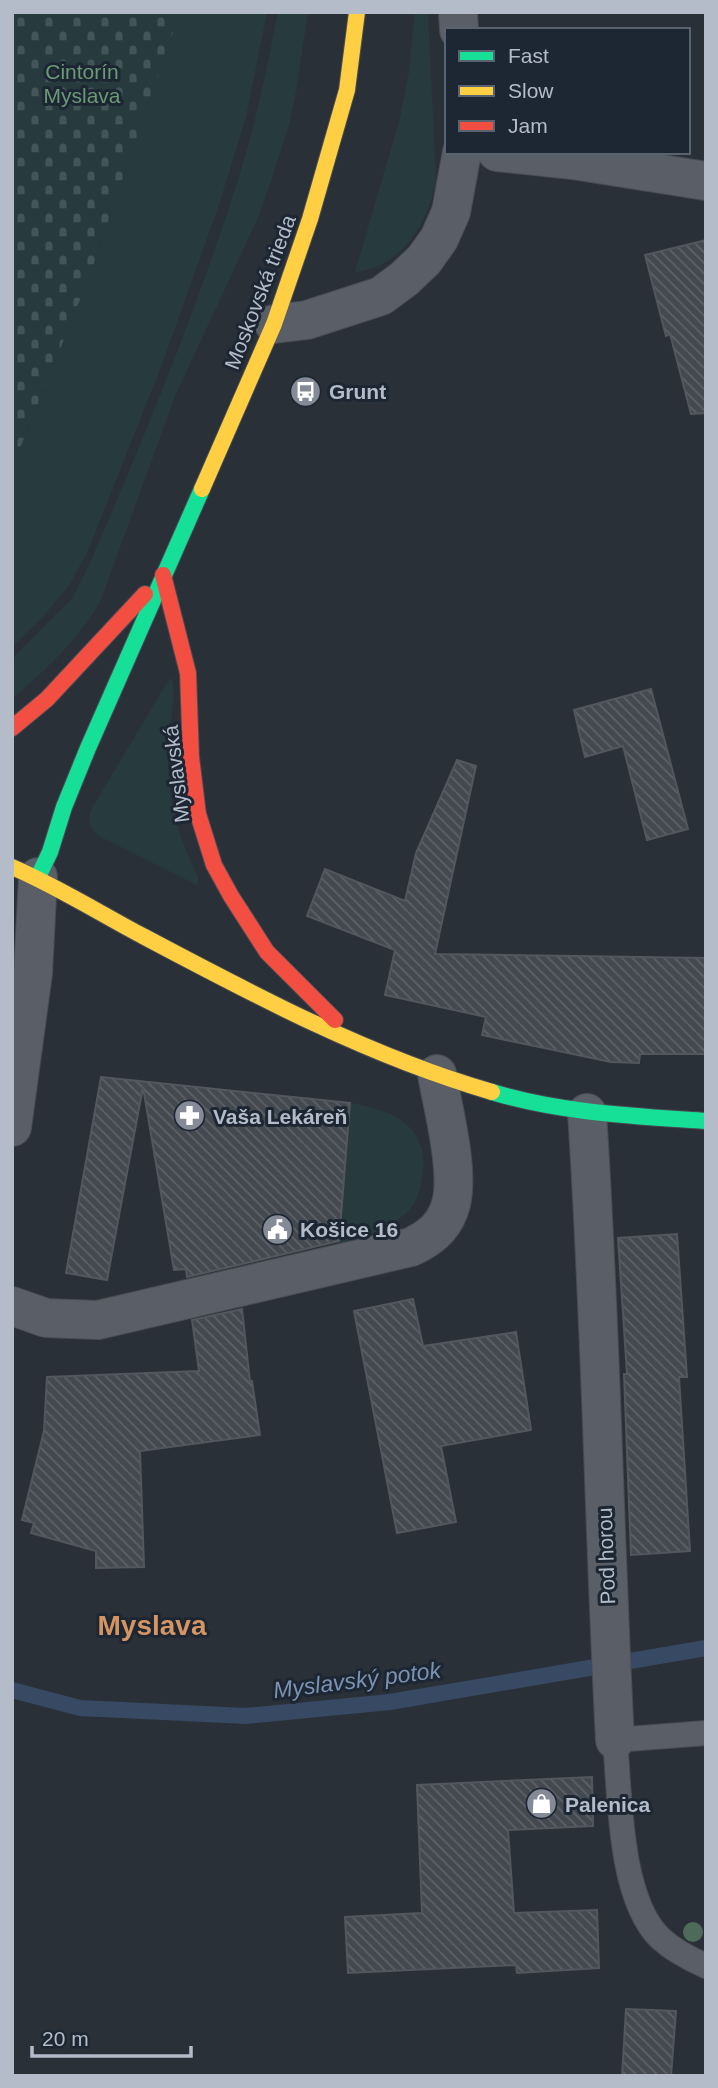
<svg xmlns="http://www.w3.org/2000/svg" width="718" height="2088" font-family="Arial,sans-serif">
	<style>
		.grass { fill: #273a3e }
		.cemetery { fill: url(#cemetery-stones) }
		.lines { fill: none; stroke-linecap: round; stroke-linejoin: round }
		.stream { stroke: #384963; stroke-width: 16 }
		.building { fill: url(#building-back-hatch); stroke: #52575f; stroke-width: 2 }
		.lane-casing { stroke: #484c53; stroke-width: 26 }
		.street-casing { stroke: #484c53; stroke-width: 40 }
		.fast-casing { stroke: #484c53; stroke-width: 18 }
		.slow-casing { stroke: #484c53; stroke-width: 18 }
		.jam-casing { stroke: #484c53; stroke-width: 18 }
		.lane { stroke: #5a5e66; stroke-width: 24 }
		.street { stroke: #5a5e66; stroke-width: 38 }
		.fast { stroke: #16e098; stroke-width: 16 }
		.slow { stroke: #ffcf43; stroke-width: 16 }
		.jam { stroke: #f24e42; stroke-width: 16 }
		.tree { fill: #4e6a5a }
		.labels { text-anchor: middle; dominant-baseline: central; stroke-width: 6; stroke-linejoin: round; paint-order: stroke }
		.park-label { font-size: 21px; fill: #6b9a76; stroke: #1d2633 }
		.street-label { font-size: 21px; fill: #b4bcc9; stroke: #1d2633 }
		.poi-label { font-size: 21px; font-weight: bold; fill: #b4bcc9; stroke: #1d2633; text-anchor: start }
		.water-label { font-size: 23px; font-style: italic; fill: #7c92b1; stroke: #1d2633 }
		.district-label { font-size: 28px; font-weight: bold; fill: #d59563; stroke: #1d2633 }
	</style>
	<defs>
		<pattern id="cemetery-stones" width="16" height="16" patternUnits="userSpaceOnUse" patternTransform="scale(1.75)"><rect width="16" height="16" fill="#273a3e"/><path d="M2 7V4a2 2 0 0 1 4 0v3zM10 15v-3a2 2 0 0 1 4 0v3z" fill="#445559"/></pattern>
		<pattern id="building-back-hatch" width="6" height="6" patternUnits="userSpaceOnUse" patternTransform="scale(1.75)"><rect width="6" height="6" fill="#444950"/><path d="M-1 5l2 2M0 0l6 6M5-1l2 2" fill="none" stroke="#5d6168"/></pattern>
	</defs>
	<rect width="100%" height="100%" fill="#2a3038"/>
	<path class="grass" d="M180,12H267L246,117L219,205L161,367L87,553L68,587L42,618L12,647V468L90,275Z
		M278,12H308L296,92L289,125L271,181L257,220L176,394L100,602C77,641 46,670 12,699V659L72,599L90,563C146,433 200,302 242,167C257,116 268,64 278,12Z
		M415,12H428L436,180C429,222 401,268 355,272L400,118L409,71Z
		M172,678C176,697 170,719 169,738C166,795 174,826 198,877L197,885L99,836C89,827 87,821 92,808L168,681Z
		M350,1103C393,1109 432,1128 422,1178C420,1189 418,1199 411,1208C393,1229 363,1237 338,1245Z"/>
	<path class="cemetery" d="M12,12H180L90,275L12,468Z"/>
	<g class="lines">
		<path class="stream" d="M12,1690L80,1708L246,1716L390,1702L706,1648"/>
	</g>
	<path class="building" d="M706,240V413L691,414L670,334L666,336L645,255Z
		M651,689L688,829L647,840L623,746L585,757L574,710Z
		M457,760L476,766L435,954L706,958V1054H640L639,1063L611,1062L482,1035L486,1017L385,995L395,950L307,916L325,869L405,901L416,853Z
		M101,1077L350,1103L339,1241L187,1277L186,1269L174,1270L143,1087L107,1280L66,1273Z
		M677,1234L687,1377H679L690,1551L631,1555L624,1374H627L618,1238Z
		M413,1299L423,1346L516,1332L531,1430L441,1446L456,1522L397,1533L354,1311Z
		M242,1309L250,1382L252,1381L260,1435L140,1451L144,1567L96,1568V1551L31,1533L34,1523L22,1520L44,1431L47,1377L199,1371L192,1320Z
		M592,1777L593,1826L508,1830L514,1913L597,1910L599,1968L517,1973L516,1965L348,1973L345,1917L422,1913L417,1785Z
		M626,2009L676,2011L671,2076H622Z"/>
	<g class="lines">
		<defs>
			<path id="lane" d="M706,1733L615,1740C620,1795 619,1898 660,1938C673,1950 690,1959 706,1966"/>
			<path id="street" d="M458,12L459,30
				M497,152L573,160L706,181
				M274,324L307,320L381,296L404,279L424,260L439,239L451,212L462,152
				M587,1113C601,1322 604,1531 615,1740
				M12,1127L33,973L38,877
				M12,1306L46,1318L98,1320L411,1247C428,1239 442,1229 449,1210C462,1179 443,1109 437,1074"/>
			<path id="fast" d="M38,877L50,852L64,807L88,748L202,489
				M492,1092C561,1113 634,1116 706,1121"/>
			<path id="slow" d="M202,489L274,324L310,219L347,90L357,12
				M12,867C56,886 96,911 139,934C252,994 368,1056 492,1092"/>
			<path id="jam" d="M163,575L188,673L191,757L198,814L214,865L231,896L267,952L335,1020
				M12,728L47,699L145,594"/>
		</defs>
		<use href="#lane" class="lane-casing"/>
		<use href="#street" class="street-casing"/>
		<use href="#fast" class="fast-casing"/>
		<use href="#slow" class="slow-casing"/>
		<use href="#jam" class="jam-casing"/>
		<use href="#lane" class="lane"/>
		<use href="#street" class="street"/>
		<use href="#fast" class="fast"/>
		<use href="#slow" class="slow"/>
		<use href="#jam" class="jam"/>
	</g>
	<circle class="tree" cx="693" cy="1932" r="10"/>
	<defs>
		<symbol id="bus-disc" viewBox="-11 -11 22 22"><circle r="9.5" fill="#848b96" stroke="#1d2633"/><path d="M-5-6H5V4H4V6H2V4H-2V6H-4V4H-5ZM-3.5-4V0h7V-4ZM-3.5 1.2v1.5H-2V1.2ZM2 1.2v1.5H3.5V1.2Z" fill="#fff"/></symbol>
		<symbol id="pharmacy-disc" viewBox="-11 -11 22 22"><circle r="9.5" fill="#848b96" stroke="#1d2633"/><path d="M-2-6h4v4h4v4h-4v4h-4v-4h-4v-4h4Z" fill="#fff"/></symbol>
		<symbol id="civic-disc" viewBox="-11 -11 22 22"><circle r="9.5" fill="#848b96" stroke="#1d2633"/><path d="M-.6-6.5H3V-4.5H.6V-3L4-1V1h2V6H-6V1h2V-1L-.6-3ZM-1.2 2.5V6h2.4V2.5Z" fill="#fff"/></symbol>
		<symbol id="shop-disc" viewBox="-11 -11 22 22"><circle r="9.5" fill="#848b96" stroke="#1d2633"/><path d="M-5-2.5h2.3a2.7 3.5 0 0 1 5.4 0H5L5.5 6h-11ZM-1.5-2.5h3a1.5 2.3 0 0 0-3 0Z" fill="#fff"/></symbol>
	</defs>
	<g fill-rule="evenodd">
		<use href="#bus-disc" x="288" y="374" width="35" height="35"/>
		<use href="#pharmacy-disc" x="172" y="1098" width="35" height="35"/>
		<use href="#civic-disc" x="260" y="1212" width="35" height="35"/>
		<use href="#shop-disc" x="524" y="1786" width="35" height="35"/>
	</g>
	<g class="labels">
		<g class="park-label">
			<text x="82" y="71">Cintorín<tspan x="82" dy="24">Myslava</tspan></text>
		</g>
		<g class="street-label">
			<text transform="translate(260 292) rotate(-69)">Moskovská trieda</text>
			<text transform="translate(176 774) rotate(-97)">Myslavská</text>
			<text transform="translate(606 1556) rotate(-92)">Pod horou</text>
		</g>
		<g class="poi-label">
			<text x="329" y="391">Grunt</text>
			<text x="213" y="1116">Vaša Lekáreň</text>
			<text x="300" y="1229">Košice 16</text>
			<text x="565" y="1804">Palenica</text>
		</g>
		<g class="water-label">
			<text transform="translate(357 1680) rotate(-7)">Myslavský potok</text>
		</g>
		<g class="district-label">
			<text x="152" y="1625">Myslava</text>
		</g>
	</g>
	<rect width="718" height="2088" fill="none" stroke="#b4bcc9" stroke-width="28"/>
	<rect x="445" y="28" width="245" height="126" fill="#1d2633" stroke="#59626f" stroke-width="2"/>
	<rect x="459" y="51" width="35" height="10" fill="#16e098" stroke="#59626f" stroke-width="2"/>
	<text x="508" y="63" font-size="21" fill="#b4bcc9">Fast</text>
	<rect x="459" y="86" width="35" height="10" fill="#ffcf43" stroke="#59626f" stroke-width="2"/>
	<text x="508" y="98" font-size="21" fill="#b4bcc9">Slow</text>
	<rect x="459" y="121" width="35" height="10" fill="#f24e42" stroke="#59626f" stroke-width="2"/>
	<text x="508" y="133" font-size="21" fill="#b4bcc9">Jam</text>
	<path d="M32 2046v10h159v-10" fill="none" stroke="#b4bcc9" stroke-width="3.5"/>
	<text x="42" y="2046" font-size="21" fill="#b4bcc9" stroke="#1d2633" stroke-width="5" paint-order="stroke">20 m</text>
</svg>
